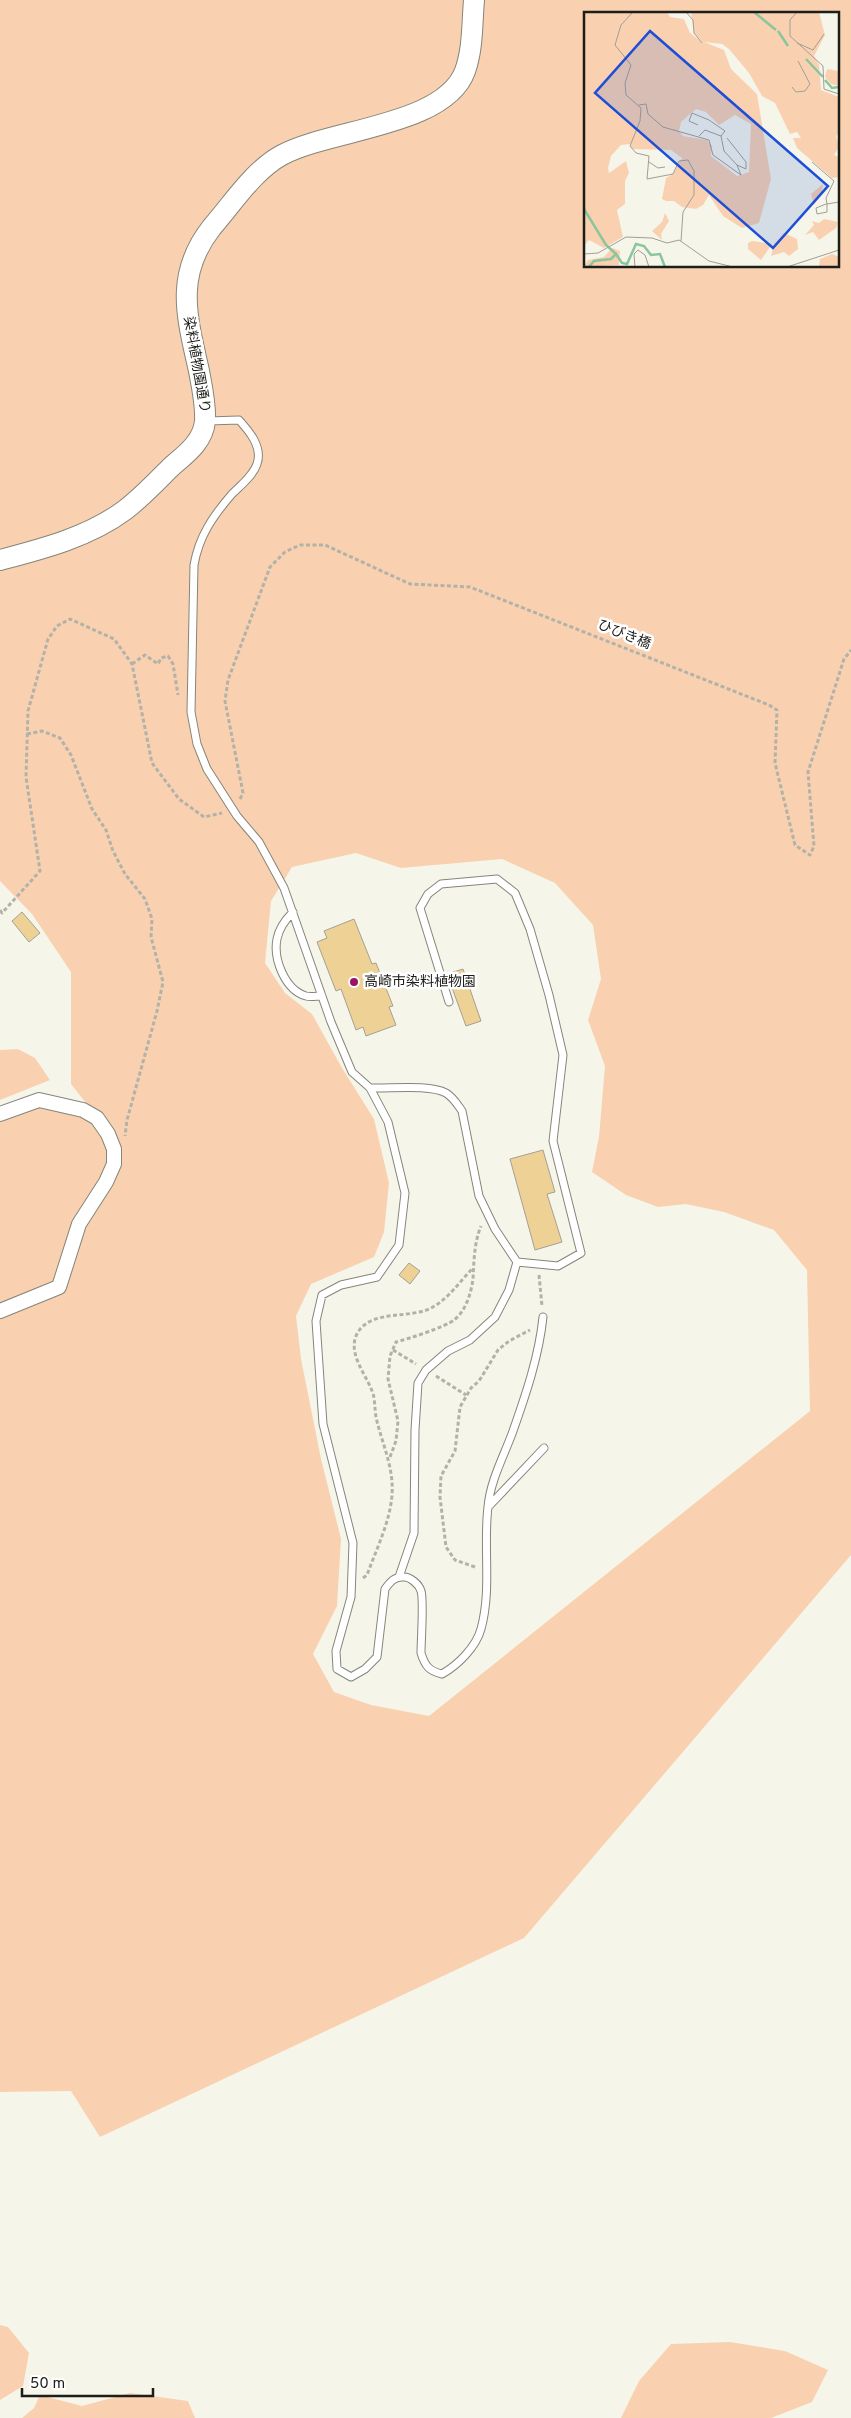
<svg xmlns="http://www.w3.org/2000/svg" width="851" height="2418" font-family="Overpass,'Noto Sans JP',sans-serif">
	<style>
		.green { fill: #f9d1b0; fill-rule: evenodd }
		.building { fill: #eed194; stroke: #a5a095 }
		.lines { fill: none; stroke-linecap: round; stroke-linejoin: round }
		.lane-casing { stroke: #85857a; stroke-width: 9 }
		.street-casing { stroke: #85857a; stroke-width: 16 }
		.secondary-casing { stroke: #85857a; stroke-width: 22 }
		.path { stroke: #b2b2a8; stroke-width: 3; stroke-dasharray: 4 2.5; stroke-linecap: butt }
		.lane { stroke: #fff; stroke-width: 7 }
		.street { stroke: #fff; stroke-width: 14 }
		.secondary { stroke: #fff; stroke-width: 20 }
		.poi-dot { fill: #9d1362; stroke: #fff; stroke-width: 2 }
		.labels { text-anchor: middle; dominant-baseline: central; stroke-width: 5; stroke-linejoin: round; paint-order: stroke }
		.street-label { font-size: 14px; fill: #1d1d19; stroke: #fff }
		.poi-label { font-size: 14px; fill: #1d1d19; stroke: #fff; text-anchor: start }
		.inset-river { fill: none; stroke: #89c69e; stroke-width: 2.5 }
		.inset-road { fill: none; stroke: #9f9f96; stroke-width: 1 }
		.view { fill: #1d4ed8; fill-opacity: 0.15; stroke: #1d4ed8; stroke-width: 2.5 }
		.inset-edge { fill: none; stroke: #1d1d19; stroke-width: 2.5 }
	</style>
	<rect width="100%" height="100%" fill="#f5f6e9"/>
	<path class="green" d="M0,0H851V1555L524,1938L100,2137L71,2091L0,2092V1114L39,1100L96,1116L71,1084V972L32,914L0,881ZM585,14H837V266H585ZM356,853L401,868L502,859L555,883L593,925L601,979L588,1020L605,1066L599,1137L592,1172L626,1195L658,1207L686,1204L724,1212L774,1230L807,1270L810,1411L429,1716L371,1705L334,1692L313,1654L337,1606L341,1539L321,1459L301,1359L296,1316L311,1284L374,1257L384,1232L389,1183L374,1119L342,1068L312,1014L285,993L265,963L271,901L292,867Z
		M18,1049L35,1058L50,1080L0,1100V1050Z
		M0,2325L8,2327L29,2353L23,2386L0,2400Z
		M730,2342L785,2351L828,2370L812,2402L771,2418H621L639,2381L671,2344Z
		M130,2393L188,2401L195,2418H22L34,2408L40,2395L82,2406Z"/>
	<path class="building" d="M22,912L40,933L29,942L12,921Z
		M354,919L372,964L376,963L393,1006L389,1007L396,1025L366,1036L363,1027L356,1030L341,989L336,991L317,942L327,938L324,931Z
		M463,969L481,1021L466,1026L447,974Z
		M543,1150L555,1192L547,1194L562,1242L535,1250L510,1159Z
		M409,1263L420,1271L410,1284L399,1275Z"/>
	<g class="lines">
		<defs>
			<path id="lane" d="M208,421L239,420C249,431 263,447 257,464C253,476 240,486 232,494C213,516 199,536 194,565L191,712L197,744L207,769L237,816L259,842L284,888L331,1022L352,1072L370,1088L388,1122L405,1193L399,1245L377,1277L341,1285L322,1295L316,1321L323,1424L353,1543L351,1597L336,1651L337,1669L351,1677L365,1669L377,1657L385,1589C390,1582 395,1576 404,1577C410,1577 419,1584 421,1591C424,1600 421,1641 421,1653C425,1666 429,1671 442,1674C458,1665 476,1647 481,1629C492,1589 483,1547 488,1507C490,1481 504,1456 513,1431C526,1394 539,1356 543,1317
				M293,912C285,920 279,928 277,939C273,959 285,990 306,996C310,997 317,996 322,996
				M370,1088C389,1089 429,1084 446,1093C453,1097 457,1104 462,1111L479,1196L495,1229L517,1262L558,1266L581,1253L553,1141L563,1055L549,995L530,929L515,893L497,879L441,884L428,894L420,908L449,1002
				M489,1506L544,1448
				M399,1577L414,1533L415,1430L418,1383L426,1370L448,1351L470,1340L495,1317L509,1290L517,1262"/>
			<path id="street" d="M0,1114L39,1100L83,1110L97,1118L108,1134L114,1149V1164L106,1182L79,1224L59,1287L0,1311"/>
			<path id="secondary" d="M0,560C42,549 89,537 125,510C141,498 156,482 171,467C186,454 203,442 205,421C206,405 202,387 199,371C187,317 174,275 212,227C233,203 254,170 282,155C330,129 445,126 465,71C473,49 472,23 474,0"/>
		</defs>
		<use href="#lane" class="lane-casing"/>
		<use href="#street" class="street-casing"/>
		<use href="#secondary" class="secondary-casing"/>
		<path class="path" d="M132,664L145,655L158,664L161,658L168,656L173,664L178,695
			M27,734L42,731L60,738L71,755L92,809L106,830L113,851L125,874L145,899L152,919L151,937L163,982L157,1011L127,1120L125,1136
			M240,799L243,793L225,701L228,680L270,567L285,552L300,545H325L410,584L470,587L769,705L777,710L775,763L795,845L810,855L814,846L808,772L844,659L851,650
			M0,910L2,913L40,871L26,777L28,711L48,639L57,626L70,619L114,639L132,664L152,763L179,799L204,817L222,813
			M539,1275L542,1306
			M393,1350L416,1364
			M436,1376L466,1395
			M390,1457L396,1441L398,1421L388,1379L390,1356L396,1342C408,1339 445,1327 454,1320C466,1311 471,1293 473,1279C474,1261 474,1243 481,1226
			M475,1567L455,1560L446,1547L440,1497L441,1476L455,1451L460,1407L471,1388L479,1381L498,1350L509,1341L530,1330
			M363,1578L367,1575C376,1550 390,1522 392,1495C394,1467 382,1444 376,1417C375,1411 375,1405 374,1398C371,1378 341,1351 361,1328C377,1311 408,1318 429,1309C447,1301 460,1281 473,1268"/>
		<use href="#lane" class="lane"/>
		<use href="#street" class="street"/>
		<use href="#secondary" class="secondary"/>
	</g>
	<circle class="poi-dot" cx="354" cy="982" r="5"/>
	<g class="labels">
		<g class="street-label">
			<text transform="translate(196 365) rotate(80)">染料植物園通り</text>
			<text transform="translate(624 635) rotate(22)">ひびき橋</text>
		</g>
		<g class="poi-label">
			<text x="364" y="982">高崎市染料植物園</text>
		</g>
	</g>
	<g transform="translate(584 12)">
		<rect width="255" height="255" fill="#f5f6e9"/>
		<path d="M0,0H83L86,5L100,7L106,21L119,31L110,21L107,0H235L241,23L230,44L235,53L237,78L255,85V121L252,124L255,135L250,143L255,145V165L248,166L213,136L209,126H217L213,120L206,122L191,91L178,84L165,61L145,37L138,32L120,30L140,38L147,57L173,82L187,167L175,211L158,216L139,204L125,183L119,193L112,197L98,195L90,189H82L78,187L82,166L89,162L98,146L87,138L48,137L46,132L37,133L27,144L24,156L25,161L42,149L45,161L41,169V192L33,198L39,225L20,236L5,228L0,234ZM112,97L122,100L135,113L151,103L167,112L165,160L153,164L127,144L128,134L123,128L99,124L95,119L97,110ZM243,57L255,59V74L247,72L241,65ZM239,172L238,181L230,193L227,182ZM81,201L85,209L77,222L78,228L68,219L78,210ZM240,207L254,210L252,216L235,228L229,220L221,223L230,213L228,209L235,211ZM200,221L213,227L214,237L205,244L200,240L187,244L190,232ZM168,229L188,232L177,248L164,237V231ZM28,236L36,239L35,253L0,255L4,248L20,245ZM248,242L255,245V255L235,254L236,247Z" fill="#f9d1b0" fill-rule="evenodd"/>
		<path class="inset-river" d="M170,0L192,18M194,19L204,34M222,47L239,65M241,68L248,76L255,75M0,197L22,233L32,242M5,255L10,249L27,247L32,242L38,251L43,252L52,232L60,234L67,243L76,242L81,255"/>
		<path class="inset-road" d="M49,0L37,13L31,33L47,53L41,71L42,83L57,96L56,109L46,134L52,141L65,144L63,167L89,162L95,149L104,148L110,159V183L99,200L97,229M102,0L109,8L110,21L118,31M213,0L206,8V24L239,54L240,77L255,82M213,31L229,38L240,22M208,75L212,80L221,79L226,72L214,49M55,93L62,92L64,102L79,115L125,128L129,143L157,163L153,153L162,157V150L143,126M114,113L105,109L108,101L125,108L141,119L137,124L121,118L115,124M137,124L140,139L153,153M65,150L74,156L81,155M228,150L250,169M250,169L242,186L243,192V200L233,202L232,196L242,192H243L255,190M0,242L14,241L42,225L68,226L83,231L95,228L125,249L149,255M51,255L50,242L54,238L61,243L65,255M203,255L255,238"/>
		<path class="view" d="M66,19L244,174L189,236L11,81Z"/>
		<rect width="255" height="255" class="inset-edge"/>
	</g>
	<path d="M22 2388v8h131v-8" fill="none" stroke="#1d1d19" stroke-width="2.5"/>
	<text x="30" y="2388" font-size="15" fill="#1d1d19" stroke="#ffffff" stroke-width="4" paint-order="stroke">50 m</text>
</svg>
